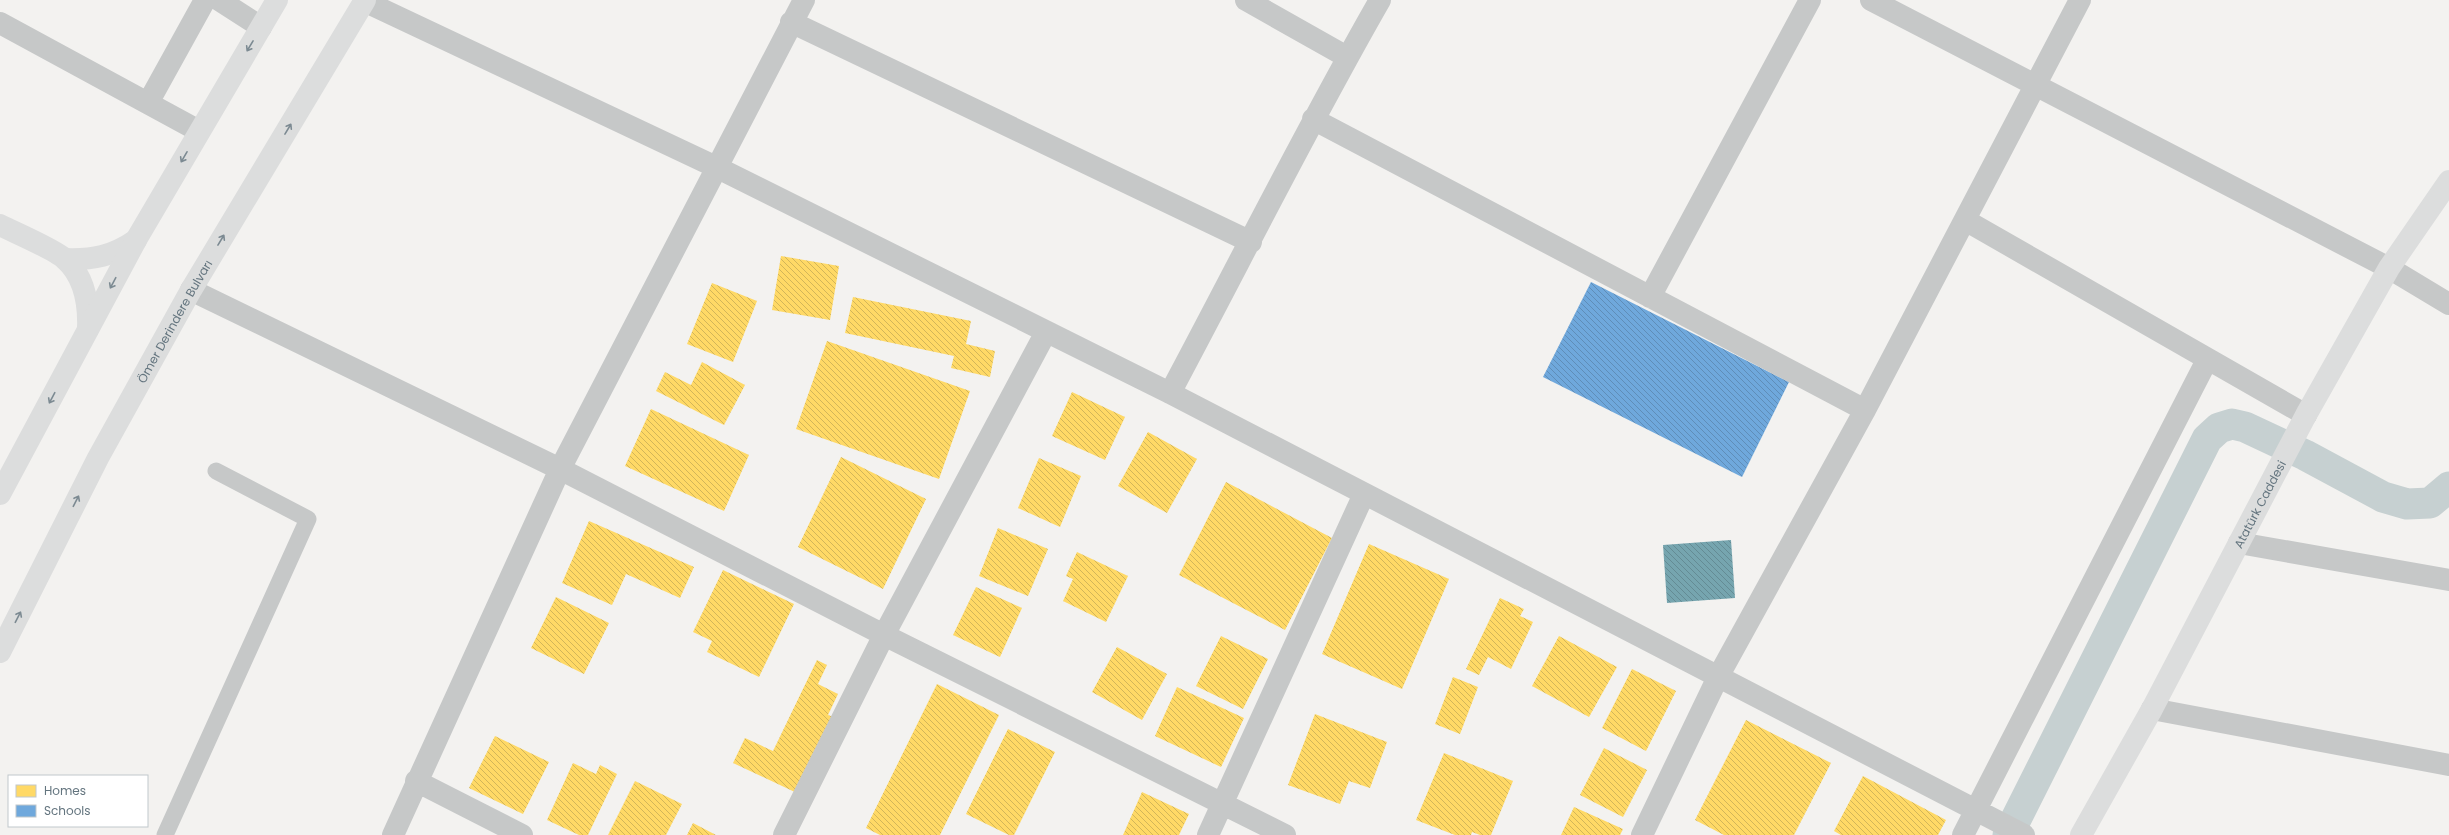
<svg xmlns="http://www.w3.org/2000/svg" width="2449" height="835" font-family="Poppins,sans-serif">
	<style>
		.homes { fill: url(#homes-back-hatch) }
		.schools { fill: url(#schools-back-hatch) }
		.public { fill: url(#public-back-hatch) }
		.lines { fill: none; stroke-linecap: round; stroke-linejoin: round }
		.canal { stroke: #c6d0d1; stroke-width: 31 }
		.lane { stroke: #c6c8c8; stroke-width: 17 }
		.street { stroke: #c6c8c8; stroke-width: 22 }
		.secondary { stroke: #dcdddd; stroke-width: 22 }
		.highway { stroke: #dcdddd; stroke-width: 22 }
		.oneway { stroke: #7c8a92 }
		.labels { text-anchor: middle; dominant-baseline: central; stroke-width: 4; stroke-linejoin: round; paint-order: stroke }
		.street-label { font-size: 12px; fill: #64757f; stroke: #fff }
	</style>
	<defs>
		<pattern id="homes-back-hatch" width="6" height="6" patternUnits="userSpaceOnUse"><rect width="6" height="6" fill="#ffd966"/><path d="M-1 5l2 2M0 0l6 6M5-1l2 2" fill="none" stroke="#d2b559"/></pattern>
		<pattern id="schools-back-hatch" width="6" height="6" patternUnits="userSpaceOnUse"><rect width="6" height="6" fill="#6fa8dc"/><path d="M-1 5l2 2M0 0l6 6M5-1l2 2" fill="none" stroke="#5f8db8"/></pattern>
		<pattern id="public-back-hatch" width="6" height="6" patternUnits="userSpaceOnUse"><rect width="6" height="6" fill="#76a5af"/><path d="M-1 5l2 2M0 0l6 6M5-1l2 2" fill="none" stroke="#648b94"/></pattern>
	</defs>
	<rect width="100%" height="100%" fill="#f3f2f0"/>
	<path class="homes" d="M781,256L839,266L830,320L772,310Z
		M712,283L757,301L733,362L687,344Z
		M853,297L971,321L966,344L995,351L990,377L951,368L954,356L845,333Z
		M827,341L970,391L939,479L796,429Z
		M702,362L745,385L724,425L656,391L665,372L691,385Z
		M1072,392L1125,417L1105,460L1052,436Z
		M651,409L749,455L724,511L625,466Z
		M1148,432L1197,459L1167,513L1118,486Z
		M841,457L926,499L883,589L798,547Z
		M1039,458L1081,476L1060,527L1018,508Z
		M1226,482L1332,538L1285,630L1179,575Z
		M589,521L694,567L680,598L626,574L612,605L562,583Z
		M998,528L1048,549L1028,596L979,576Z
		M1369,544L1449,579L1402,689L1322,654Z
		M1077,552L1128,576L1106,622L1063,601L1073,579L1066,576Z
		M723,570L794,604L759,677L707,652L712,641L693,632Z
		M976,587L1022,608L1000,657L953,635Z
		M556,597L609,623L584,674L531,648Z
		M1500,598L1524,609L1520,616L1533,622L1511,669L1488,657L1479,675L1466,669Z
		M1221,636L1268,659L1243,709L1196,686Z
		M1559,636L1617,667L1589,717L1532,686Z
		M1117,647L1167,674L1142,720L1092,692Z
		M817,660L827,665L818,684L838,694L828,715L836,718L799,794L733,763L745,738L773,751Z
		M1632,669L1676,691L1646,751L1602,728Z
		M1453,677L1478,687L1460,734L1435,724Z
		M937,684L999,715L940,835H880L866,828Z
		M1177,687L1244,718L1221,767L1155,736Z
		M1315,714L1387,742L1370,788L1349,781L1340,804L1288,785Z
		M1746,720L1831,763L1794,835H1724L1695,820Z
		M1008,729L1055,752L1014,835H1009L966,814Z
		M495,736L549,762L523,814L469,788Z
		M1604,748L1647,770L1623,817L1580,795Z
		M1444,753L1513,781L1491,835H1480L1472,832L1471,835H1455L1416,820Z
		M573,763L596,774L600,765L617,774L588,835H579L547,820Z
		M1863,776L1946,820L1938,835H1841L1834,831Z
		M635,781L682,804L666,835H608Z
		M1142,792L1189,814L1179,835H1123Z
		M1574,807L1623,829L1620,835H1561Z
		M693,823L716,835H687Z"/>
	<path class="schools" d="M1591,282L1789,382L1742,477L1543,377Z"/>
	<path class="public" d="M1731,540L1735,598L1667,603L1663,545Z"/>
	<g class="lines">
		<path class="canal" d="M2008,835L2207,439L2219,428L2232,424L2245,427L2305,455L2383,497L2407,504L2430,503L2449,487"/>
		<path class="lane" d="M165,835L308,519L216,471"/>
		<path class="street" d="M219,0L261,27
			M1246,0L1347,57
			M1871,0L2389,268L2449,304
			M364,1L716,167L1170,393L2024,835
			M791,22L1251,242
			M0,23L199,131
			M148,103L205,0
			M1313,119L1865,410
			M1965,220L2306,415
			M191,290L560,469L884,635L1285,835
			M1650,297L1810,0
			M1170,393C1240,262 1306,129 1380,0
			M2239,543L2449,580
			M2152,709L2449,765
			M416,781L522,835
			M393,835L560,469L804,0
			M784,835L884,635L1046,332
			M1208,835L1364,494
			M1642,835L1718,677L1865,410L2080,0
			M1963,835L2207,360"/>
		<g class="secondary">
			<path d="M0,225C16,233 54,249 65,259C85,277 89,304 88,329"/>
			<path d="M65,259C93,260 113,256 136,240"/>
			<path id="s1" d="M2081,835L2152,709L2306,415L2389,268L2449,181"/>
		</g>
		<g class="highway">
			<path d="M0,494L136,240L277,0"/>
			<path id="s2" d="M0,652L98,458L191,290L365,0"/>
		</g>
	</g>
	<defs><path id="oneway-shaft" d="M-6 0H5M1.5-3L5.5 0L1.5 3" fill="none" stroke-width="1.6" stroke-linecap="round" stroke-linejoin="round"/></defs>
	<g class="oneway">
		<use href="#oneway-shaft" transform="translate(250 46) rotate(121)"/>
		<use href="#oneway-shaft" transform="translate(288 129) rotate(-59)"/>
		<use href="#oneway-shaft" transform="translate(184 157) rotate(120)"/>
		<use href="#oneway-shaft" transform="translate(221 240) rotate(-59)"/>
		<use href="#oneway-shaft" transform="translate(113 283) rotate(118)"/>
		<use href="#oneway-shaft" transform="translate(52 398) rotate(118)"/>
		<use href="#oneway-shaft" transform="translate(76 501) rotate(-63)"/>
		<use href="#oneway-shaft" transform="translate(18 617) rotate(-63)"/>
	</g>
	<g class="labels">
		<g class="street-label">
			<text stroke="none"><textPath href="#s2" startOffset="374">Ömer Derindere Bulvarı</textPath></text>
			<text stroke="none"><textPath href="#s1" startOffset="376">Atatürk Caddesi</textPath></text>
		</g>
	</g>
	<rect x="8" y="775" width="140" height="52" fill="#ffffff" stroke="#c1c8cc"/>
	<rect x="16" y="785" width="20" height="12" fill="#ffd966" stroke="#c1c8cc"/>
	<text x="44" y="795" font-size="12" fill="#64757f">Homes</text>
	<rect x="16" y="805" width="20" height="12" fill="#6fa8dc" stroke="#c1c8cc"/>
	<text x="44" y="815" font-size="12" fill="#64757f">Schools</text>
</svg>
